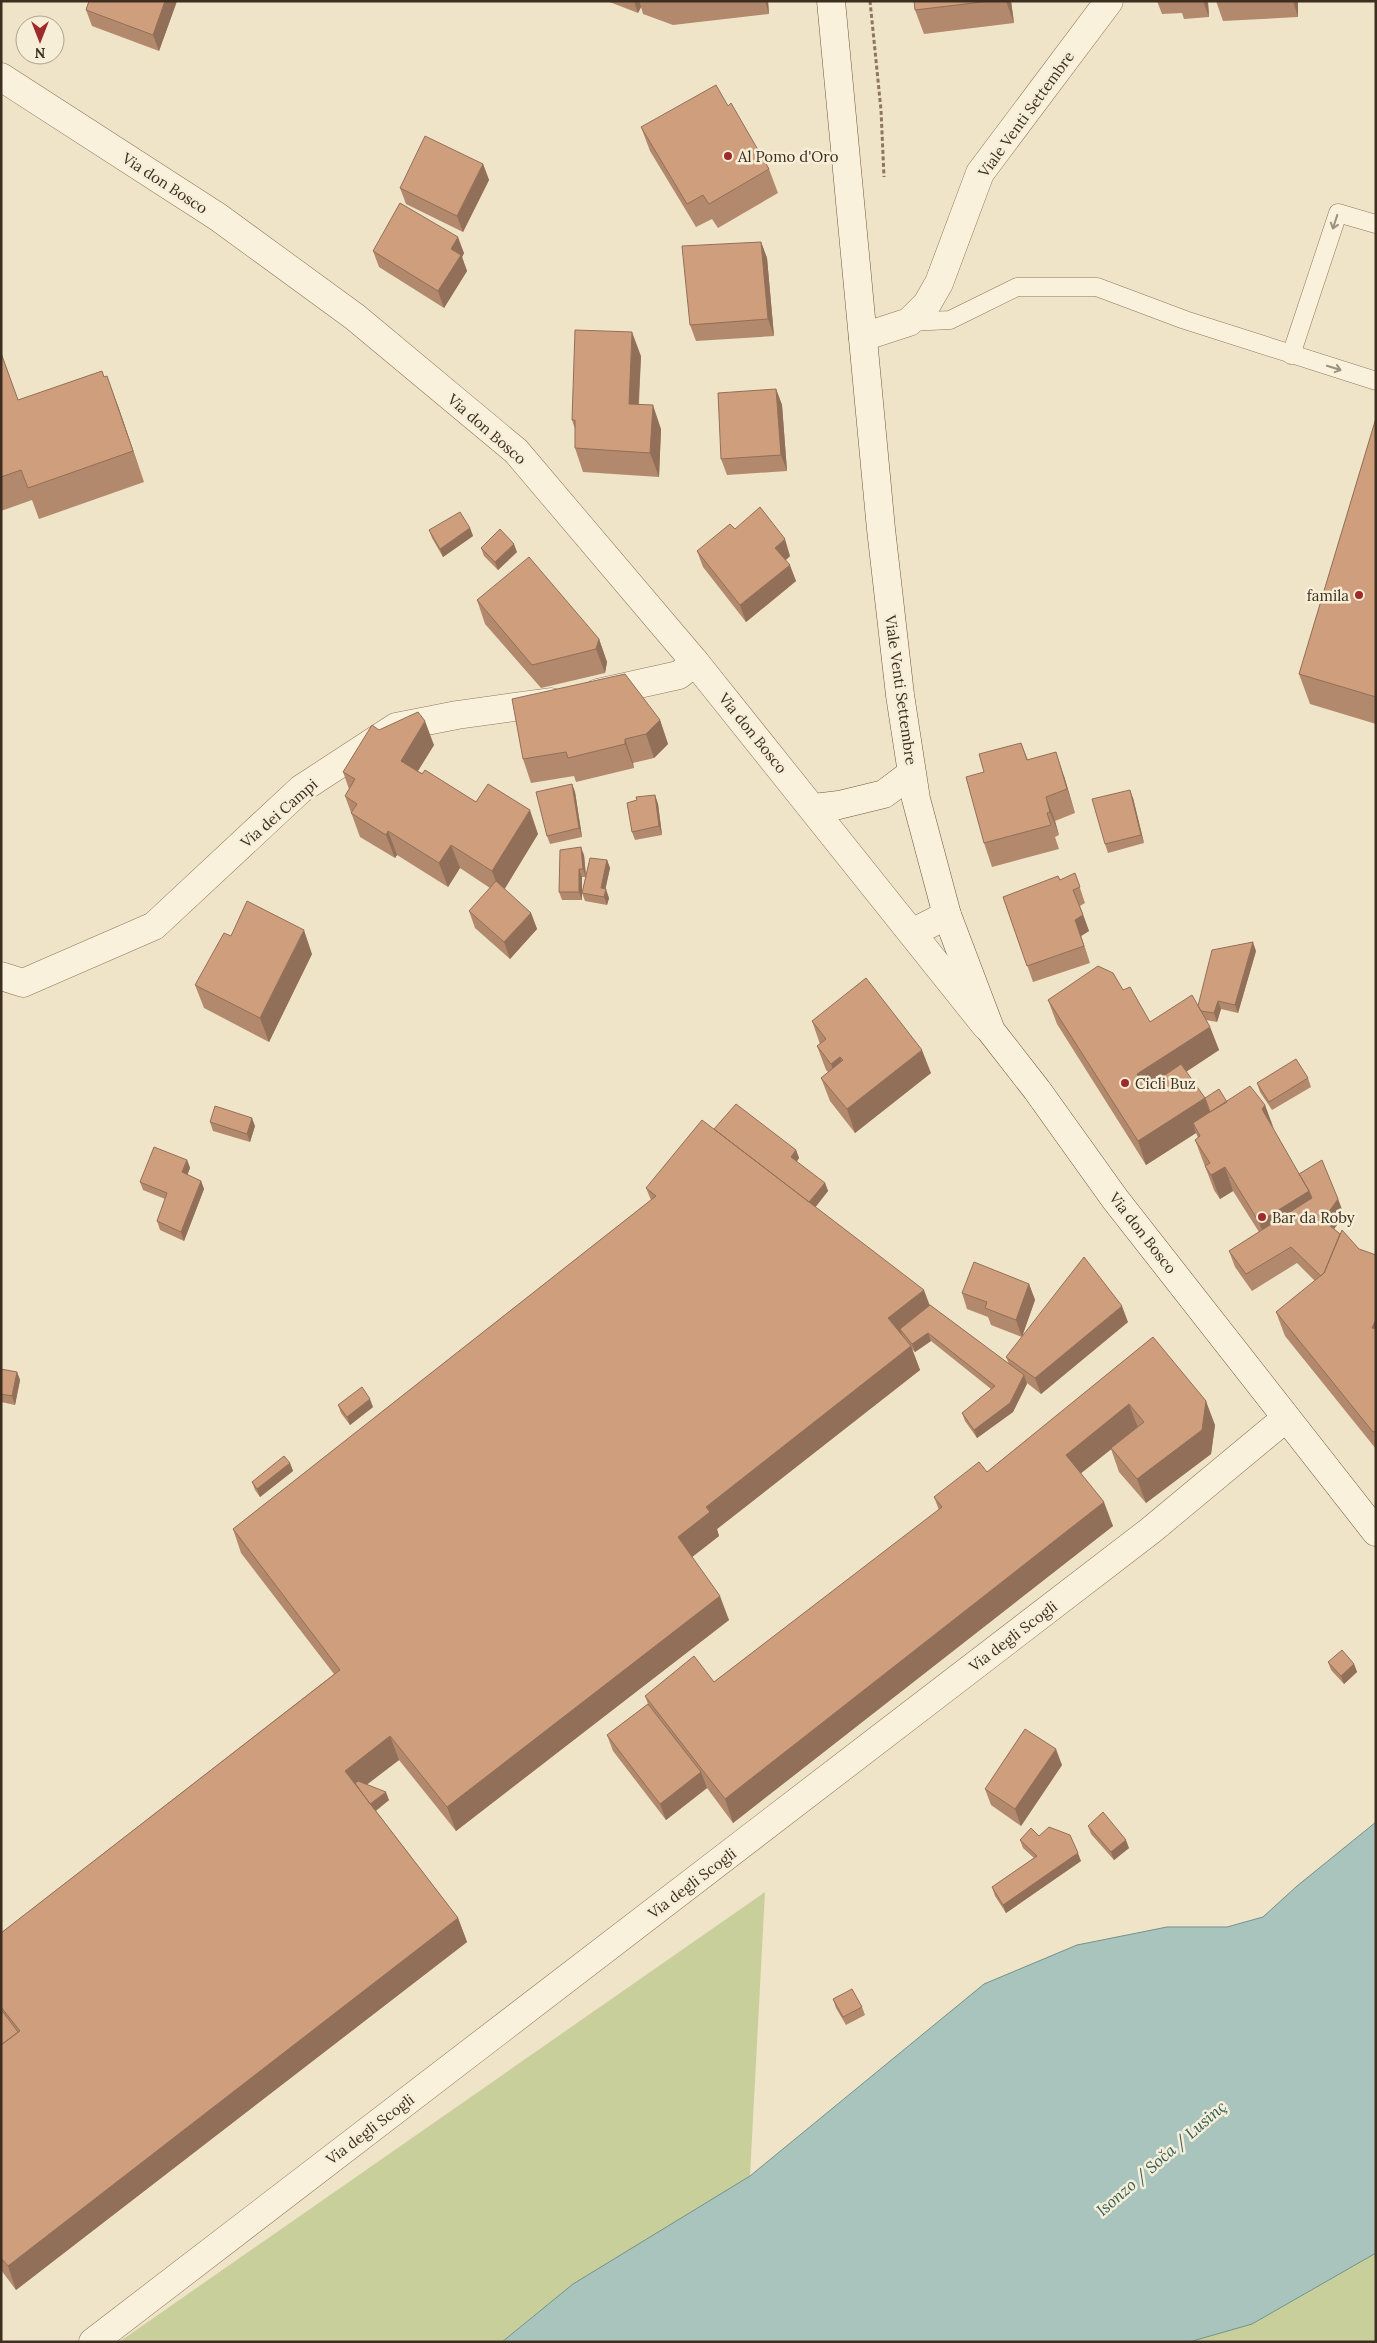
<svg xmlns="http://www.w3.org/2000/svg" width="1377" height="2343" font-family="Lora,serif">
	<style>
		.green { fill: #c9cf9b }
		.water { fill: #a9c4bc; stroke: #6f938a }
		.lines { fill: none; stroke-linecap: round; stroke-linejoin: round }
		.service-casing { stroke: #8d765c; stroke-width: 19 }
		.minor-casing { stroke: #8d765c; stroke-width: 29 }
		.tertiary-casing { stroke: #8d765c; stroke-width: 29 }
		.secondary-casing { stroke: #6f573f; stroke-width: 29 }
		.path { stroke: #8d765c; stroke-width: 3; stroke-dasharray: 4 2.5; stroke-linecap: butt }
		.service { stroke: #faf1dc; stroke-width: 18 }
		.minor { stroke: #faf1dc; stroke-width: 28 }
		.tertiary { stroke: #faf1dc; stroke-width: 28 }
		.secondary { stroke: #faf1dc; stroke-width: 28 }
		.wall { fill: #b2896c }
		.shaded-wall { fill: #916f58 }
		.building { fill: #cf9f7d; stroke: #916f58 }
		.oneway { stroke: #9c907e }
		.poi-dot { fill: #9e2a2b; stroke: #f7eed8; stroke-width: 2 }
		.labels { text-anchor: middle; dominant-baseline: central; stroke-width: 5; stroke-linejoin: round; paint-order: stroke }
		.street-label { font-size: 15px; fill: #3d2e20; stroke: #f7eed8 }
		.poi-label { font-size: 15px; fill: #3d2e20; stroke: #f7eed8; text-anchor: start }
		.water-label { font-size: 16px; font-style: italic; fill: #2f5d5a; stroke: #f7eed8 }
	</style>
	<rect width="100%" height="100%" fill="#f0e4c8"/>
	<path class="green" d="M765,1892L750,2176L573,2284L502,2342H119Z
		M1376,2253V2342H1189L1252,2324Z"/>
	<path class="water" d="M1376,1822V2253L1252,2324L1189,2342H502L573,2284L750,2176L984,1984L1077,1945L1167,1927H1227L1263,1917L1297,1886Z"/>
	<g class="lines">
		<defs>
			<path id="service" d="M909,322L950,320L1017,287H1097L1185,320L1376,381
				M1291,355L1338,213L1376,224"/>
			<path id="minor" d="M863,337L909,322L927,304L939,283L980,173L1109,1
				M598,693L679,675L695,662
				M1,976L23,983L154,926L301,789L396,727L457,715L551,702
				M93,2342L1150,1531L1286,1418"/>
			<path id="tertiary" d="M1,77L218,217L355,317L516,451L695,662L986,1026
				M912,933L947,915"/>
			<path id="secondary" d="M831,1L881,529L900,695L916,799L947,915L991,1031L1037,1090L1115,1199L1376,1532
				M814,808L839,805L884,794L912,773"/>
		</defs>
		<use href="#service" class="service-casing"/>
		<use href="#minor" class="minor-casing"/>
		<use href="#tertiary" class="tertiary-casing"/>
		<use href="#secondary" class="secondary-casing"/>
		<path class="path" d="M870,1L881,110L884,177"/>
		<use href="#service" class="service"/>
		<use href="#minor" class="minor"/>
		<use href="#tertiary" class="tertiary"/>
		<use href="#secondary" class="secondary"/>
	</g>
	<path class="wall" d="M89,1H177L159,51L92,26L86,10Z
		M607,1H768L769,14L673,25L643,14L641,7L638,13Z
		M914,1H1011L1014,23L924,34L915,10Z
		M1157,1H1211L1208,2L1209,17L1184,19L1182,13L1162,14Z
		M1216,1H1298V17L1223,21Z
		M728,106L769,169L778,193L718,228L712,219L696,227L650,151L641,127Z
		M483,164L489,180L463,232L406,204L400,188Z
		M761,242L767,258L774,336L696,341L690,325Z
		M373,251L464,253L462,257L467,271L444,308L379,267Z
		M1,353L18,400L104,377L118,406L144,482L39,519L32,500L1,511Z
		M641,356L639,404L661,429L659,477L583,472L575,448V429L572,420Z
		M776,389L782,405L787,471L727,475L721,459Z
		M1376,418V724L1310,704L1299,674Z
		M470,528L473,536L443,557L432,538L429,530Z
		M735,529L790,556L786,560L796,581L746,622L703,567L697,551Z
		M481,548L517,552L498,570L484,556Z
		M477,600L599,639L607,662L605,673L541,688L485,624Z
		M660,720L668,744L654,758L633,763L634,768L576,782L574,776L531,783L523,759Z
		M379,730L434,745L418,771L538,834L504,889L531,913L537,929L510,959L475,928L469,911L490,888L460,868L448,887L397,855L395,858L360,837L345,796L349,789L343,772Z
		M1021,743L1028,760L1064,776L1075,813L1055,821L1059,835L1055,837L1059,849L992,867L984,843V772Z
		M572,784L575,792L582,837L550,844L547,836Z
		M655,795L658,804L662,835L635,840L632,832Z
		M1133,798L1144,843L1108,853L1105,844Z
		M584,855L586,876L607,860L610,868L605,889L609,898L607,905L585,901L582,893L586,877H582V900H562L559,892Z
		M1075,873L1085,903L1080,906L1089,931L1081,936L1090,963L1033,982L1003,897L1060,880Z
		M231,936L312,954L269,1042L204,1008L195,985Z
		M1256,951L1238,1013L1221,1009L1217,1022L1206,1020L1210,1027L1219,1050L1186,1072L1205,1098L1227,1102L1265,1105L1273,1129L1299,1174L1338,1199L1344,1215L1334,1229L1359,1249L1376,1255V1449L1285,1336L1276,1312L1315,1281L1297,1263L1252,1291L1235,1267L1229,1251L1259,1232L1233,1191L1220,1199L1214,1190L1195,1140L1198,1138L1196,1133L1146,1165L1057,1024L1048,1000L1123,990L1150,1022L1198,1006Z
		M812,1021L931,1073L855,1133L830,1101L821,1078L828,1072L826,1070L817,1046L820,1044Z
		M1308,1078L1311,1087L1272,1110L1260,1092L1257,1083Z
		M210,1122L255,1126L250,1142L213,1131Z
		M714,1129L796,1150L799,1158L796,1162L825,1183L828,1191L815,1207L930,1305L1009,1364L1006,1357L1022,1337L991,1325L988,1317L967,1309L962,1293L1029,1284L1035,1300L1022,1336L1128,1322L1041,1394L1027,1383L1013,1412L977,1438L965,1421L962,1413L991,1389L931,1341L915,1352L912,1349L920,1370L717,1529L719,1536L692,1557L729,1620L456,1831L399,1760L367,1784L389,1800L376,1811L458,1918L467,1942L16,2290L1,2270V1933L334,1674L241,1553L233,1529L651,1200L646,1188Z
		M187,1160L190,1168L187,1175L201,1181L204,1189L184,1241L160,1230L157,1221L165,1199L143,1190L140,1182Z
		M1153,1337L1215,1425L1211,1454L1146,1503L1119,1472L1111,1449L1081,1473L1113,1526L733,1823L707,1788L666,1820L613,1751L607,1735L648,1704L645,1696L714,1682L939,1510L934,1497L987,1472Z
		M1,1369L17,1372L20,1380L15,1405L1,1402Z
		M338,1405L373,1407L350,1425L341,1413Z
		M290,1463L293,1471L260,1497L255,1490L252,1482Z
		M1328,1662L1354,1664L1357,1672L1344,1684L1331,1670Z
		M1062,1765L1021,1826L991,1805L985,1789Z
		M1088,1826L1129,1848L1114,1860L1091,1834Z
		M1039,1836L1081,1861L1006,1913L995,1896L992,1887L1034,1858L1023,1848L1020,1840Z
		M833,1999L862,2007L865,2015L846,2025L836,2008Z"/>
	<path class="shaded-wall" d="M165,1H177L159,51L153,35Z
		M634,1H639L641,7L638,13Z
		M765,1H768L769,14Z
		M1006,1H1011L1014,23Z
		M1203,1L1208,2L1209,17Z
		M1293,1H1298V17Z
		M483,164L489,180L463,232L457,216Z
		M458,237L464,253L462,257L467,271L444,308L438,291L451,249Z
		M761,242L767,258L774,336L768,319Z
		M632,332L641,356L637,428L629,404Z
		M107,376L118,406L144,482L133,451Z
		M776,389L782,405L787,471L781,455Z
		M653,405L661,429L659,477L650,453Z
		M470,528L473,536L443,557L440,549Z
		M785,539L790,556L781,564L775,548Z
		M514,544L517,552L498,570L495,562Z
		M790,565L796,581L746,622L740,605Z
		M599,639L607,662L605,673L596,649Z
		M660,720L668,744L654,758L646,734Z
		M425,721L434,745L409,785L401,761Z
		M625,739L633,763L634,768L625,744Z
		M1056,752L1064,776L1075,813L1067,789Z
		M572,784L575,792L582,837L579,828Z
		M1130,790L1133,798L1144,843L1141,835Z
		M655,795L658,804L662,835L659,826Z
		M1046,797L1055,821L1059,835L1050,812Z
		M530,810L538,834L501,895L492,871Z
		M388,831L397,855L395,858L386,835Z
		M451,845L460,868L448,887L439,863Z
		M581,847L584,855L586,877L583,869Z
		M607,860L610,868L604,896L601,888Z
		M579,869L582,877V900L579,892Z
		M606,889L609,898L607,905L604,897Z
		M531,913L537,929L510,959L504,942Z
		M1083,915L1089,931L1081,936L1090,963L1075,920Z
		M304,930L312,954L269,1042L260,1018Z
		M1253,942L1256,951L1238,1013L1235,1005Z
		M1218,1001L1221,1009L1217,1022L1214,1013Z
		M1210,1027L1219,1050L1146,1098L1137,1074Z
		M922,1050L931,1073L855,1133L847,1109Z
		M840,1057L849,1081L840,1088L831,1064Z
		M1205,1098L1213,1122L1193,1123L1196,1133L1146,1165L1138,1141Z
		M1265,1105L1274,1129L1262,1109Z
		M252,1118L255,1126L250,1142L247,1134Z
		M796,1150L799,1158L794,1166L791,1157Z
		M187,1160L190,1168L185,1181L182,1172Z
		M1225,1167L1233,1191L1220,1199L1211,1175Z
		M201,1181L204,1189L184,1241L181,1232Z
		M825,1183L828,1191L807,1218L804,1209Z
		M1309,1191L1317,1214L1268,1246L1259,1222Z
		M1338,1199L1344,1215L1329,1236L1323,1220Z
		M1029,1284L1035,1300L1022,1337L1016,1320Z
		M924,1290L933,1314L900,1329L903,1337L888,1318Z
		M1122,1306L1128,1322L1041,1394L1035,1378Z
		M1376,1319V1339L1372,1328Z
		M928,1333L931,1341L915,1352L912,1344Z
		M911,1346L920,1370L717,1529L719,1536L687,1561L678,1537L706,1507Z
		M17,1372L20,1380L15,1405L12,1396Z
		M1024,1375L1027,1384L1013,1412L977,1438L974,1430Z
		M370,1399L373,1407L350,1425L347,1417Z
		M1206,1401L1215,1425L1211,1454L1146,1503L1137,1479Z
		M1129,1404L1138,1428L1075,1478L1066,1455Z
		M290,1463L293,1471L260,1497L257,1489Z
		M1104,1502L1113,1526L733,1823L725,1799Z
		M720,1596L729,1620L456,1831L447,1807Z
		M1354,1664L1357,1672L1344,1684L1341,1676Z
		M390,1736L399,1760L356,1793L345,1771Z
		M1056,1749L1062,1765L1021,1826L1015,1809Z
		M701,1772L707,1788L666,1820L660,1804Z
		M386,1792L389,1800L370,1815L367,1807Z
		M1126,1840L1129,1848L1114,1860L1111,1852Z
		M1078,1853L1081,1861L1006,1913L1003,1905Z
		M458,1918L467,1942L16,2290L8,2266Z"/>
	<path class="building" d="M89,1H165L153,35L86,10Z
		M914,1H990L915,10Z
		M716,85L728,106L731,103L769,169L709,204L703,195L687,204L641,127Z
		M425,136L483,164L457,216L400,188Z
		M400,203L458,237L451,249L461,255L438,291L373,251Z
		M761,242L768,319L690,325L682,246Z
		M575,330L632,332L629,404L653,405L650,453L575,448V420H572Z
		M1,353L18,400L102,371L104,377L107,376L133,451L28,488L21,470L1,477Z
		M776,389L781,455L721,459L718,393Z
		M1376,418V697L1299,674Z
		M760,507L785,539L775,548L790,565L740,605L697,551L730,524L735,529Z
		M460,512L470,528L440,549L429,530Z
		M500,529L514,544L495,562L481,548Z
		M529,557L599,639L596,649L532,665L477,600Z
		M625,674L660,720L646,734L625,739V744L568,758L566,752L523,759L512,699Z
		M418,712L425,721L401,761L422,774L425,770L476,802L488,784L530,810L492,871L451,845L439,863L388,831L386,835L351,813L357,804L345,796L355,779L343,772L372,725L379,730Z
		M1021,743L1027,760L1056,752L1067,789L1046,797L1050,812L1047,813L1051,825L984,843L966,777L984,772L979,754Z
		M572,784L579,828L547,836L536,792Z
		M1130,790L1141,835L1105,844L1092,799Z
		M655,795L659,826L632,832L627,803L637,800L636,797Z
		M581,847L583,869H579V892H559L560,850Z
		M590,858L607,860L601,888L606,889L604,897L582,893Z
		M1075,873L1080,887L1073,890L1083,915L1075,920L1084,946L1027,966L1003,897L1058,876L1060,880Z
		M496,881L531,913L504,942L469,911Z
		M247,901L304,930L260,1018L195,985L224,933L231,936Z
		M1253,942L1235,1005L1218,1001L1214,1013L1201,1011L1198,1006L1212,950Z
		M1098,966L1113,973L1123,990L1130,987L1150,1022L1192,995L1210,1027L1137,1074L1146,1088L1181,1064L1205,1098L1138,1141L1048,1000Z
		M866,978L922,1050L847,1109L821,1078L843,1060L840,1057L831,1064L817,1046L826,1039L812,1021Z
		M1296,1059L1308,1078L1269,1102L1257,1083Z
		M1250,1086L1265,1105L1262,1109L1309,1191L1259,1222L1225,1167L1211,1175L1205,1166L1210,1163L1195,1140L1200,1136L1193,1123Z
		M1219,1089L1227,1102L1210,1112L1205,1098Z
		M736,1104L796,1150L791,1157L825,1183L809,1202L714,1129Z
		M215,1106L252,1118L247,1134L210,1122Z
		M702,1120L924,1290L888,1318L911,1346L706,1507L710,1512L678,1537L720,1596L447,1807L390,1736L345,1771L458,1918L8,2266L1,2258V2045L20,2031L1,2007V1933L340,1670L233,1529L656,1196L646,1188Z
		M154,1147L187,1160L182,1172L201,1181L181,1232L157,1221L167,1193L140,1182Z
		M1322,1160L1338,1199L1323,1220L1340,1234L1324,1273L1321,1276L1291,1247L1246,1274L1229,1251L1312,1198L1309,1191L1299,1174Z
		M1342,1230L1359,1249L1376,1255V1319L1372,1328L1376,1329V1431L1373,1432L1276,1312L1324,1273Z
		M1084,1257L1122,1306L1035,1378L1006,1357Z
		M974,1262L1029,1284L1016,1320L985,1308L987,1302L962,1293Z
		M930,1305L1024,1375L1010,1403L974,1430L962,1413L995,1386L928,1333L912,1344L900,1329Z
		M1153,1337L1206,1401L1202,1430L1137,1479L1111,1448L1144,1422L1129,1404L1066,1455L1104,1502L725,1799L645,1696L694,1656L714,1682L942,1507L934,1497L979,1462L987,1472Z
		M1,1369L17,1372L12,1396L1,1394Z
		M362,1387L370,1399L347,1417L338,1405Z
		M284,1456L290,1463L257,1489L252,1482Z
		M1342,1650L1354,1664L1341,1676L1328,1662Z
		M648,1704L701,1772L660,1804L607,1735Z
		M1025,1729L1056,1749L1015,1809L985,1789Z
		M358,1781L386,1792L370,1804L355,1783Z
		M1103,1812L1126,1840L1111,1852L1088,1826Z
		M1049,1827L1070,1835L1078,1853L1003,1905L992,1887L1037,1856L1020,1840L1031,1828L1039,1836Z
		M852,1989L862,2007L843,2017L833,1999Z
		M3,2012L18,2032L1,2045V2014Z"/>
	<defs><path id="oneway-shaft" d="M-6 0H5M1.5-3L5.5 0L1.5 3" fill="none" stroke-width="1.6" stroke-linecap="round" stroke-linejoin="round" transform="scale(1.25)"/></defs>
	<g class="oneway">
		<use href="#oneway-shaft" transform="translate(1335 222) rotate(108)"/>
		<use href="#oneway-shaft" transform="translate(1334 368) rotate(17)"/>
	</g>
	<g class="poi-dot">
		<circle cx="728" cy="156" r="5"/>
		<circle cx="1359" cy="595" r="5"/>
		<circle cx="1125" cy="1083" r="5"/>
		<circle cx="1262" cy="1217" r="5"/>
	</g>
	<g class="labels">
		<g class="street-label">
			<text transform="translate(1026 114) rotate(-54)">Viale Venti Settembre</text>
			<text transform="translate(165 183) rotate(33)">Via don Bosco</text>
			<text transform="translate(487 429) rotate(41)">Via don Bosco</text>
			<text transform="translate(901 690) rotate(82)">Viale Venti Settembre</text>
			<text transform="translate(753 733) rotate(51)">Via don Bosco</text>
			<text transform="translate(279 813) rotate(-41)">Via dei Campi</text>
			<text transform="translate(1143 1233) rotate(52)">Via don Bosco</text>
			<text transform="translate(1013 1636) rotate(-37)">Via degli Scogli</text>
			<text transform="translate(692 1883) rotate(-37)">Via degli Scogli</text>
			<text transform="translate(370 2129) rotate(-37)">Via degli Scogli</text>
		</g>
		<g class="poi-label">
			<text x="738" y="156">Al Pomo d'Oro</text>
			<text x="1349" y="595" text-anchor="end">famila</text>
			<text x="1135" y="1083">Cicli Buz</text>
			<text x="1272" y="1217">Bar da Roby</text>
		</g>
		<g class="water-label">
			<text transform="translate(1161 2158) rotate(-41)">Isonzo / Soča / Lusinç</text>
		</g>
	</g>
	<rect width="1377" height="2343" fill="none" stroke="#3d2e20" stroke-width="5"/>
	<g transform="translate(40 40) rotate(180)"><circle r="24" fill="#f7eed8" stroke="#ada18e"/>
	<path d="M0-4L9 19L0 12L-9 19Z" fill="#9e2a2b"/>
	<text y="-8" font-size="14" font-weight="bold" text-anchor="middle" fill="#3d2e20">N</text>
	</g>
</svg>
